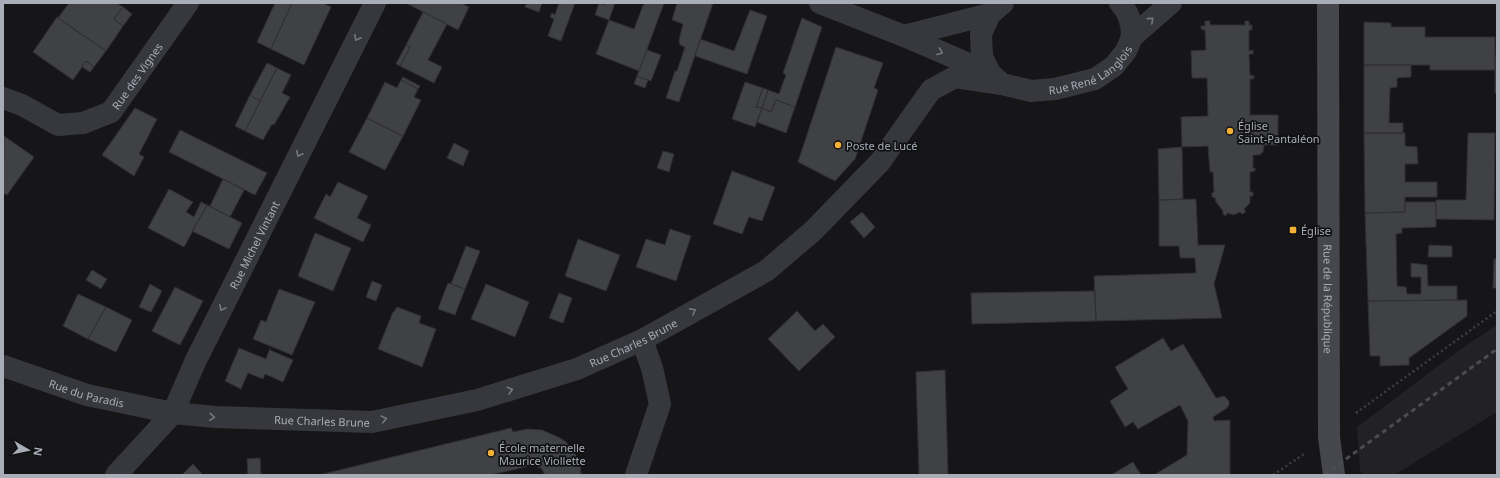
<svg xmlns="http://www.w3.org/2000/svg" width="1500" height="478" font-family="'Noto Sans',sans-serif">
	<style>
		.built { fill: #222225 }
		.building { fill: #404145; stroke: #303034 }
		.lines { fill: none; stroke-linecap: round; stroke-linejoin: round }
		.path { stroke: #3d3f44; stroke-width: 2.5; stroke-dasharray: 2 3; stroke-linecap: butt }
		.street { stroke: #37383d; stroke-width: 22 }
		.secondary { stroke: #45474d; stroke-width: 22 }
		.rail { stroke: #4a4c52; stroke-width: 3; stroke-dasharray: 5 4; stroke-linecap: butt }
		.oneway { stroke: #757881 }
		.poi-dot { fill: #f2b134; stroke: #111113; stroke-width: 1.5 }
		.labels { text-anchor: middle; dominant-baseline: central; stroke-width: 3.5; stroke-linejoin: round; paint-order: stroke }
		.street-label { font-size: 11px; fill: #a8adb8; stroke: #111113 }
		.poi-label { font-size: 11px; fill: #a8adb8; stroke: #111113; text-anchor: start }
	</style>
	<rect width="100%" height="100%" fill="#161618"/>
	<path class="built" d="M1497,325V412L1394,475H1365L1360,471L1357,427L1458,351Z"/>
	<path class="building" d="M69,3H116L123,7L114,19L123,26L106,51L58,18Z
		M275,3H292L271,49L257,42Z
		M292,3H323L331,7L304,65L271,49Z
		M406,3H461L469,7L458,30Z
		M527,3H542L539,12L525,7Z
		M559,3H575L561,41L548,36L554,19L550,17L552,13L555,15Z
		M599,3L604,5V3H615L609,20L595,15Z
		M644,3H664L639,71L596,54L609,20L634,29Z
		M677,3H713L679,102L666,98L675,71H677L685,47L680,45L679,40L683,24L672,20Z
		M123,7L132,14L123,26L114,19Z
		M750,10L767,16L747,74L695,56L700,39L734,51Z
		M423,12L447,24L428,60L442,67L434,83L400,66L410,47L406,45Z
		M57,17L106,51L94,67L86,61L73,80L33,52Z
		M802,18L822,27L795,107L776,100L771,112L762,108L768,90L779,94L786,75L783,73Z
		M1205,21H1210V25H1245V21H1249V25H1252V30H1249V51L1253,50V54H1249L1250,75L1254,76V79H1250V115H1278V145H1264L1263,152L1259,155H1253V168H1255V171L1250,172V192H1253V196H1250V203L1244,209L1246,212L1242,214L1240,212L1234,215L1227,213L1226,216L1223,214V211L1216,202L1215,198L1212,197V193L1214,192L1213,172H1210L1208,146L1182,147L1181,117L1208,116L1207,78H1192L1191,51L1206,50L1205,30L1201,29V26H1205Z
		M1364,22L1391,23V27H1425V37H1495V70H1430V65H1364Z
		M406,45L410,47L400,66L396,64Z
		M836,47L883,63L874,88L878,90L855,159L835,181L798,162Z
		M647,50L661,55L651,81L637,76Z
		M1495,55H1497V93H1495Z
		M86,61L94,67L90,72L82,67Z
		M267,63L277,68L260,101L250,95Z
		M1364,65H1411V77L1397,78V87L1390,88L1389,123H1403V133H1364Z
		M277,68L291,75L282,93L290,97L274,125L272,124L263,140L245,131Z
		M637,76L648,80L645,88L634,84Z
		M403,77L420,86L418,89L401,80Z
		M401,80L418,89L414,97L421,100L403,136L367,118L385,82L397,88Z
		M745,82L763,88L756,107L762,108L755,127L732,119Z
		M763,88L768,90L762,108L756,107Z
		M250,95L260,101L245,131L235,126Z
		M776,100L795,107L786,133L757,122L762,108L771,112Z
		M135,108L157,119L139,154L144,157L134,176L102,155Z
		M367,118L403,136L385,170L349,152Z
		M180,130L267,173L255,195L169,152Z
		M1364,133H1405V146L1417,147L1418,164H1405V182H1437V197H1405V212L1365,213Z
		M1468,133H1495L1494,220L1436,219V200H1466Z
		M4,136L34,157L7,195L3,193Z
		M454,143L469,151L463,166L447,158Z
		M1182,147L1183,199L1159,200L1158,149Z
		M663,151L674,154L669,172L657,168Z
		M732,171L775,187L762,221L749,217L742,234L713,224Z
		M223,179L244,190L230,217L210,206Z
		M338,182L368,196L357,218L371,225L363,242L314,218L326,194L330,197Z
		M169,189L193,202L186,212L194,217L201,202L207,205L184,247L148,228Z
		M1196,199L1198,245H1225L1214,284L1222,318L1096,321L1094,276L1196,273L1195,258H1180L1179,246H1159V200Z
		M1405,202H1436V227L1402,228V233L1396,234L1397,286L1406,287L1407,294H1421V277H1411V263L1427,265L1428,286H1457V300L1368,301L1365,213L1405,212Z
		M207,205L242,223L229,249L192,231Z
		M862,212L875,227L864,238L850,222Z
		M670,229L691,236L676,281L636,267L646,239L665,245Z
		M315,233L351,248L333,291L298,276Z
		M578,239L620,255L606,291L565,276Z
		M1429,245L1452,246V257H1428Z
		M466,246L480,251L465,289L451,284Z
		M1494,259H1497V288H1493Z
		M92,270L107,279L101,289L86,280Z
		M372,281L382,285L376,301L366,297Z
		M448,283L465,289L455,315L438,309Z
		M150,284L162,291L151,312L139,307Z
		M486,284L529,302L515,337L471,319Z
		M175,287L203,301L180,345L152,331Z
		M279,289L315,302L292,355L253,339L261,320L266,322Z
		M1095,291L1096,321L972,324L971,293Z
		M559,293L572,298L563,323L549,318Z
		M78,294L106,307L88,339L63,326Z
		M1467,300V316L1409,358V365L1380,366V356H1370L1368,301Z
		M106,307L132,320L116,352L88,339Z
		M397,307L421,316L419,323L436,329L422,367L378,349L393,312H394Z
		M797,311L815,331L823,324L835,337L799,371L768,339Z
		M1163,338L1171,351L1183,344L1216,398L1224,396L1229,401V405L1227,408L1213,417L1214,421L1230,420V475H1154L1187,455L1188,421L1180,405L1138,429L1133,422L1125,427L1110,401L1128,389L1115,367Z
		M239,348L266,359L270,348V350L293,360L283,382L265,374L263,379L248,373L241,389L225,381Z
		M945,370L948,475H919L916,372Z
		M511,428L513,432L527,429L542,430L560,438L566,442L576,455L580,465L581,475H545L542,469L534,465L490,475H319Z
		M260,458L261,475H248L247,459Z
		M1133,462L1141,475H1111Z
		M193,464L203,475H182Z"/>
	<g class="lines">
		<path class="path" d="M1356,413L1497,311
			M1273,475L1304,454"/>
		<g class="street">
			<path id="s1" d="M820,3L904,36L990,73L1002,84L1031,91L1055,89L1095,79L1114,66L1126,51L1132,37L1171,3"/>
			<path d="M1120,3C1129,12 1132,24 1132,37"/>
			<path d="M904,36L990,14"/>
			<path d="M990,73L982,57L981,34L990,14L1003,3"/>
			<path id="s2" d="M3,98L22,105L58,125L83,123L111,112L188,3"/>
			<path id="s3" d="M3,366L87,395L173,413L215,417L372,422L477,400L577,369L642,340L766,271L813,231L880,162L931,90L955,77L1002,84"/>
			<path id="s4" d="M116,475L173,413L195,362L375,3"/>
			<path d="M636,475L660,404L652,368L642,340"/>
		</g>
		<path class="secondary" id="s5" d="M1328,3L1329,437L1334,475"/>
		<path class="rail" d="M1324,475L1497,349"/>
	</g>
	<defs><path id="oneway-chevron" d="M-2-3.5L2.5 0L-2 3.5" fill="none" stroke-width="1.6" stroke-linecap="round" stroke-linejoin="round"/></defs>
	<g class="oneway">
		<use href="#oneway-chevron" transform="translate(1151 20) rotate(-41)"/>
		<use href="#oneway-chevron" transform="translate(357 38) rotate(117)"/>
		<use href="#oneway-chevron" transform="translate(940 52) rotate(23)"/>
		<use href="#oneway-chevron" transform="translate(299 154) rotate(117)"/>
		<use href="#oneway-chevron" transform="translate(222 308) rotate(117)"/>
		<use href="#oneway-chevron" transform="translate(693 311) rotate(-29)"/>
		<use href="#oneway-chevron" transform="translate(510 390) rotate(-17)"/>
		<use href="#oneway-chevron" transform="translate(212 417) rotate(5)"/>
		<use href="#oneway-chevron" transform="translate(384 419) rotate(-12)"/>
	</g>
	<g class="poi-dot">
		<circle cx="1230" cy="131" r="4"/>
		<circle cx="838" cy="145" r="4"/>
		<rect x="1289" y="226" width="8" height="8" rx="2"/>
		<circle cx="491" cy="453" r="4"/>
	</g>
	<g class="labels">
		<g class="street-label">
			<text stroke="none"><textPath href="#s1" startOffset="295">Rue René Langlois</textPath></text>
			<text stroke="none"><textPath href="#s2" startOffset="161">Rue des Vignes</textPath></text>
			<text stroke="none"><textPath href="#s4" startOffset="271">Rue Michel Vintant</textPath></text>
			<text stroke="none"><textPath href="#s5" startOffset="296">Rue de la République</textPath></text>
			<text stroke="none"><textPath href="#s3" startOffset="650">Rue Charles Brune</textPath></text>
			<text stroke="none"><textPath href="#s3" startOffset="88">Rue du Paradis</textPath></text>
			<text stroke="none"><textPath href="#s3" startOffset="326">Rue Charles Brune</textPath></text>
		</g>
		<g class="poi-label">
			<text x="1238" y="125">Église<tspan x="1238" dy="13">Saint-Pantaléon</tspan></text>
			<text x="846" y="145">Poste de Lucé</text>
			<text x="1301" y="230">Église</text>
			<text x="499" y="447">École maternelle<tspan x="499" dy="13">Maurice Viollette</tspan></text>
		</g>
	</g>
	<rect width="1500" height="478" fill="none" stroke="#a8adb8" stroke-width="8"/>
	<g transform="translate(28 450) rotate(99)" stroke="#111113" stroke-width="3" paint-order="stroke">
	<path d="M0-3L7 15L0 10L-7 15Z" fill="#a8adb8"/>
	<text y="-6" font-size="11" font-weight="bold" text-anchor="middle" fill="#a8adb8">N</text>
	</g>
</svg>
